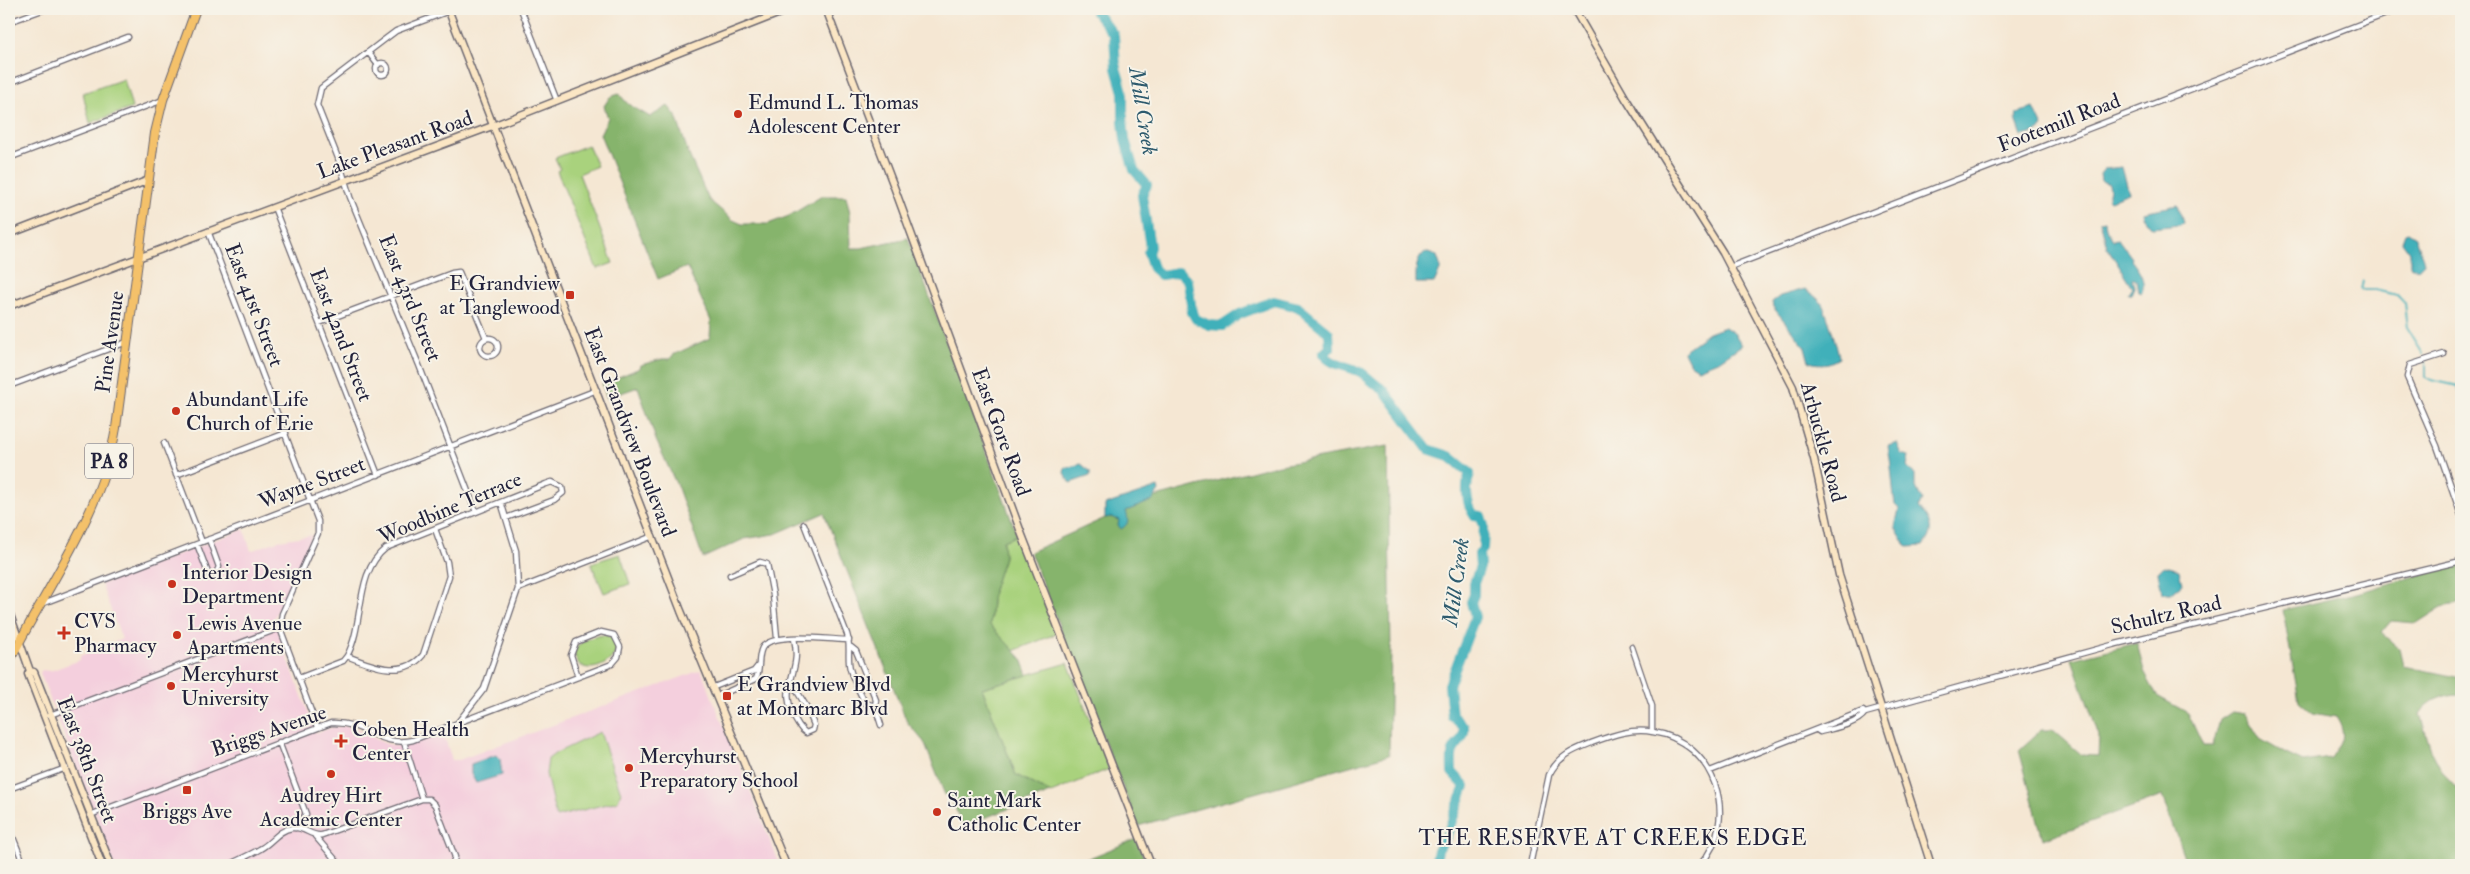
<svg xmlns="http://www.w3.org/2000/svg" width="2470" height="874" font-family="'IM FELL Double Pica',serif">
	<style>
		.built { fill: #f4cfdd }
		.green { fill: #a9d27d; stroke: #667a5c }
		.forest { fill: #86b46c; stroke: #546b54 }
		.water { fill: #40b0ba; stroke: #31697a }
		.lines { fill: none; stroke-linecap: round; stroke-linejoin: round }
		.stream { stroke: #40b0ba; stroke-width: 2 }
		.river { stroke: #40b0ba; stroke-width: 10 }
		.street-casing { stroke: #6c6770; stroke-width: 7 }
		.secondary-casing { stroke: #6c6770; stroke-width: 9 }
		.primary-casing { stroke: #6c6770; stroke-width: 10 }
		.street { stroke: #fff; stroke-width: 4.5 }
		.secondary { stroke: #fbe6c4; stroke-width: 6 }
		.primary { stroke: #f4c16b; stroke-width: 8 }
		.poi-dot { fill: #c8321e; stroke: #f7f3e8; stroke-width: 2 }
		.labels { text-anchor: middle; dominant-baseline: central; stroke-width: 4; stroke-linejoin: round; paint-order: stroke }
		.shield { fill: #f7f3e8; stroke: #62616f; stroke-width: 1 }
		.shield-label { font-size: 20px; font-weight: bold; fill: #22223b }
		.poi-label { font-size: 21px; fill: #22223b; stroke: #f7f3e8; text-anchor: start }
		.street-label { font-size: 21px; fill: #22223b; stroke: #f7f3e8 }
		.water-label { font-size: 22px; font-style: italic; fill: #2e5b6e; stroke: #f7f3e8 }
		.neighbourhood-label { font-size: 22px; letter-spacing: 1px; fill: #22223b; stroke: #f7f3e8 }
	</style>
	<rect width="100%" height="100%" fill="#f7f3e8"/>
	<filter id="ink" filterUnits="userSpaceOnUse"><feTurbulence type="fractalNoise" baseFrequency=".02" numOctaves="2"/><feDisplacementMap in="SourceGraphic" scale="10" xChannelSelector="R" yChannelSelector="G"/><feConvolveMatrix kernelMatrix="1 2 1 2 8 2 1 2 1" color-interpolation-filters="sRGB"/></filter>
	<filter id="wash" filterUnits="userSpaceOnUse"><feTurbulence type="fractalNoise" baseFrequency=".0096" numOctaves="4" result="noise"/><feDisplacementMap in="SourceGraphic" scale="20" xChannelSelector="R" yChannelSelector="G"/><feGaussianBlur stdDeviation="1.12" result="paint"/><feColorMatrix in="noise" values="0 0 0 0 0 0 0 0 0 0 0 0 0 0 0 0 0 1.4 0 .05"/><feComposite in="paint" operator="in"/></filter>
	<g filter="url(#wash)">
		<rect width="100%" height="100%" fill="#f5e7d3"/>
		<path class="built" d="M244,529L251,551L280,540L312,535L287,594L273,619L316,733L333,727L345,726L355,728L384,743L396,746L443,732L452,760H459L701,670L780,865H114L40,673L42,670L50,671L80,660V656L122,639L101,584Z"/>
		<path class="green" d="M124,79L132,108L90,123L83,93Z
			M588,145L597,166L579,174L613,263L597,269L557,171L560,169L555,158Z
			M1017,535L1056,634L1013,651L990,625L993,590L1004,557L1003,541Z
			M620,554L630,584L604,593L591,563Z
			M603,635C636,639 604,679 579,665L574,654C577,641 591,637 603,635Z
			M1068,663L1109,769L1051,793L1016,775L982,688Z
			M600,732L621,793L618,801L556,817L546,774L548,759L556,753Z"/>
		<path class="forest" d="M619,94L628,104L650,117L668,106L676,116L689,155L709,200L733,220L742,224H768L789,216L822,196H846L850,213L851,248H861L908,238L1017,535L1003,541L1004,557L993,590L990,625L1022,659L1028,675L982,688L1016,775L1051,793L968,824L961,823L953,802L945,795L924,742L907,722L824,513L775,534L744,539L703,558L678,488L656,440L638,387L607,398L602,384L640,368L641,365L662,359H670L673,355L710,338L711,321L687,267L658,279L600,134L608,118L604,106L610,97Z
			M1388,446L1391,649L1389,755L1138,826L1030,552L1105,518L1111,517L1119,520L1126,511L1156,497L1269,467Z
			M2458,564L2461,566V603L2442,607L2417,623L2391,621L2381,633L2400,649L2404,666L2461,678V694C2446,694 2428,700 2420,714L2431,750L2443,773L2461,792V865H2187L2162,796L2043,839L2019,750L2041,730H2053L2082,755L2098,756L2099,736L2072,659L2137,643L2144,672L2157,696L2188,713L2203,746H2213L2220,720L2232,712L2245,714L2260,739L2286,754L2303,762L2331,758C2342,741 2348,736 2336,717L2313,713L2299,701L2283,610L2357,593Z
			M1136,839L1147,865H1072Z"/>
		<path class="water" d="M2034,108L2043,127L2035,133L2022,136L2016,119L2017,113Z
			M2122,167L2129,193L2110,200L2108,198L2110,189L2109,184L2101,181L2100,174L2104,169Z
			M2178,205L2183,222L2179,225L2152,228L2142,216L2143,212Z
			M2105,220C2105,229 2108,233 2112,240L2118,239L2132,258L2131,260C2137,268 2148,281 2141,293L2138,291L2136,280L2132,278L2134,287L2131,294H2128L2132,287L2107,247L2100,221Z
			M2408,232L2416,237C2416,247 2423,253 2424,263L2418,269L2410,266V252L2402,241L2405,233Z
			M1425,252L1437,256L1441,268L1434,283H1416C1416,271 1415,260 1425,252Z
			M1805,289C1810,293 1817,297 1821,302C1824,305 1840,354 1839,358C1828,365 1821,365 1809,362L1805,347L1773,307L1772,302L1780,296Z
			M1725,327L1735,334L1742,345L1720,360L1698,369L1690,364L1684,352L1686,349L1708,333Z
			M1897,443L1902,454L1909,456L1907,466L1915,475V485L1922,500L1919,507C1931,521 1935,531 1923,546L1907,547L1895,527L1899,509L1895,505C1892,486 1892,467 1888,446Z
			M1081,464L1090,471V476L1070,483L1064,473L1065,468Z
			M1158,487L1159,491L1152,501L1126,511C1128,519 1130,524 1121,529L1118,525L1119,520L1111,517L1105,518V505Z
			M2164,566L2179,570L2182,584L2171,593H2162L2158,572Z
			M496,755L500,759L502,775L476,783L471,774V764Z"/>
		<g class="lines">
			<path class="stream" d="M2363,281L2361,290H2376L2397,295L2404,303L2407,328L2423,354
				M2426,362V377L2431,380L2458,386L2461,395"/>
			<path class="river" d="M1096,9L1095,11L1114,35L1116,68L1123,92V121L1125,140L1134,170L1147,185L1142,195L1150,247L1148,253L1153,268L1161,275L1179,272L1188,281L1192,312L1196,319L1209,325L1222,326L1240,314L1274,301L1298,307L1329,333L1330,348L1323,354C1333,367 1349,365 1362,373C1370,379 1375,385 1384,390L1428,449L1449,456L1470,473C1465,486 1466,504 1474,515L1481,516L1484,526L1483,549L1479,554L1480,567L1474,583V595L1471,602L1475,617L1449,685L1452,716L1464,727C1465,740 1458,741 1453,751C1451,757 1452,766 1452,772L1465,786L1446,837L1438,850L1435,865"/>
		</g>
	</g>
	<g filter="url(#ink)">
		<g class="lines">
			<defs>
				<path id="street" d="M521,9L557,101
					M449,11L396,31L384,40L321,88L317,105L338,158L350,197L419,365L476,512
					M9,22L45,9
					M368,52L378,65
					M376 69a6 6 0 1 1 12 0a6 6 0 1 1-12 0Z
					M9,83L128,37
					M9,158L163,100
					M274,207L378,475
					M208,231L318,521V533L282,614L280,628L317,727
					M1730,267L2399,9
					M319,323L452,273L459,272L486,338
					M480 347a9 9 0 1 1 18 0a9 9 0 1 1-18 0Z
					M2444,354L2410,365L2407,377L2437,446L2461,515
					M9,386L127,342
					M164,443L202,542
					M176,475L286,433
					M804,524L847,634C851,646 847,657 850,669C853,681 860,692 865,703L875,706L876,700L856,651L851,647
					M197,544L208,573L215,575L219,567L209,539
					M730,575L760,562L767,564L773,595L777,638
					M518,589L653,536
					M41,604L597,390
					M1632,647L1652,706V732
					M347,656C372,666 403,679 423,655L449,576L447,562L435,529
					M299,678L343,661L347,656C365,623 354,573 386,548L546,484L552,482L562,487L563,493L554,500L506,518
					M792,683L806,706L814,725L813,730L806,733C795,725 786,702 789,689C793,668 799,661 794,638
					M714,687L754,671L758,666
					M718,696L756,679C761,669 757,658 762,648C772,631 831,640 849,640
					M875,706L881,725
					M50,715L280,628
					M459,721L484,689L518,589L516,551L501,502
					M1817,730L1820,732C1834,728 1856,725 1865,713
					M279,742L306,814L295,828
					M404,742L422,799
					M1710,771L1863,711L1865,713L2116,644L2461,561
					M9,789L66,768
					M90,815L331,723C366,721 379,748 413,740L612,664L618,657L620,647L614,635L601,632L576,642L571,655L578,677
					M9,827L24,865
					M315,836L340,865
					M228,865C238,860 250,855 260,849C272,843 278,830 292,828C304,826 311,837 322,835L422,799H429L435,805L455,857L452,865
					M1530,865L1549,775C1559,755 1574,750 1594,742C1613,735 1632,728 1653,732C1715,741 1741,819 1700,865"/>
				<path id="secondary" d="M448,9L681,611L786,865
					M826,9L893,184L1022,535L1151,865
					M1574,9L1626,99L1723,253L1793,387L1814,459L1839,575L1931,865
					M9,234L149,180
					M9,306L495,125L790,9
					M9,612L30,671L28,674L102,865
					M30,671L34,672L111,865"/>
				<path id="primary" d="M9,662C47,586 102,513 116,428L155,133L163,100L196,9"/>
			</defs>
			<use href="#street" class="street-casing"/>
			<use href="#secondary" class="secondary-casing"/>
			<use href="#primary" class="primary-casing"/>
			<use href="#street" class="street"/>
			<use href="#secondary" class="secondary"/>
			<use href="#primary" class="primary"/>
		</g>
	</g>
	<g class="poi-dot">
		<circle cx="738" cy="114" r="5"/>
		<rect x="565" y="290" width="10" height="10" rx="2.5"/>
		<circle cx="176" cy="411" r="5"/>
		<circle cx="172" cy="584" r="5"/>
		<path d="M61.5 625.5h5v5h5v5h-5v5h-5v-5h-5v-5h5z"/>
		<circle cx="177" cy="635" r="5"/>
		<circle cx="171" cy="686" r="5"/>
		<rect x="722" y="691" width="10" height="10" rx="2.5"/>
		<path d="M338.5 733.5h5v5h5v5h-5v5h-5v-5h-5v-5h5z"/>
		<circle cx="629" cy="768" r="5"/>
		<circle cx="331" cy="774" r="5"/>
		<rect x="182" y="785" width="10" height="10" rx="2.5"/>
		<circle cx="937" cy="812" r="5"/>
	</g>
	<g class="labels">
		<rect class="shield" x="85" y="443.5" width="48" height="35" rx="4"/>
		<g class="shield-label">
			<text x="109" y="461">PA 8</text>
		</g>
		<g class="poi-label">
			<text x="748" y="102">Edmund L. Thomas<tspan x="748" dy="24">Adolescent Center</tspan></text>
			<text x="560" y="283" text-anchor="end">E Grandview<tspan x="560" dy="24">at Tanglewood</tspan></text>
			<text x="186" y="399">Abundant Life<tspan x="186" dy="24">Church of Erie</tspan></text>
			<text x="182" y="572">Interior Design<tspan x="182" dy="24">Department</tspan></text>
			<text x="74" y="621">CVS<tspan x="74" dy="24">Pharmacy</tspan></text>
			<text x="187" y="623">Lewis Avenue<tspan x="187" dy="24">Apartments</tspan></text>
			<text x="181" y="674">Mercyhurst<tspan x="181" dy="24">University</tspan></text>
			<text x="737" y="684">E Grandview Blvd<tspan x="737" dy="24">at Montmarc Blvd</tspan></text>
			<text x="352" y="729">Coben Health<tspan x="352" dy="24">Center</tspan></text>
			<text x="639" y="756">Mercyhurst<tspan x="639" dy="24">Preparatory School</tspan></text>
			<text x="331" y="795" text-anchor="middle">Audrey Hirt<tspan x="331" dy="24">Academic Center</tspan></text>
			<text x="947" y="800">Saint Mark<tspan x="947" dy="24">Catholic Center</tspan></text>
			<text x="187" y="811" text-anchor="middle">Briggs Ave</text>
		</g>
		<g class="street-label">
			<text transform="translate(2059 123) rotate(-21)">Footemill Road</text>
			<text transform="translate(395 145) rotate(-20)">Lake Pleasant Road</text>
			<text transform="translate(410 298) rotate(68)">East 43rd Street</text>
			<text transform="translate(254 305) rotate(69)">East 41st Street</text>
			<text transform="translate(341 335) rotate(69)">East 42nd Street</text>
			<text transform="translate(110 342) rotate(-82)">Pine Avenue</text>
			<text transform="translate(630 432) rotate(69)">East Grandview Boulevard</text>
			<text transform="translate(1001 432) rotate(70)">East Gore Road</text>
			<text transform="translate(1823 442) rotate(75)">Arbuckle Road</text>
			<text transform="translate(312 483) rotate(-21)">Wayne Street</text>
			<text transform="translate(450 508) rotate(-23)">Woodbine Terrace</text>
			<text transform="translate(2166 615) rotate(-13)">Schultz Road</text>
			<text transform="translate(269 731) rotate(-19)">Briggs Avenue</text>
			<text transform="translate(87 760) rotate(69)">East 38th Street</text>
		</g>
		<g class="water-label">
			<text transform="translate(1143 111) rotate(81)">Mill Creek</text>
			<text transform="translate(1456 582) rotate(-82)">Mill Creek</text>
		</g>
		<g class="neighbourhood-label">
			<text x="1613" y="838">THE RESERVE AT CREEKS EDGE</text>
		</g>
	</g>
	<rect width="2470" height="874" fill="none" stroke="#f7f3e8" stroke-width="30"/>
</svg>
